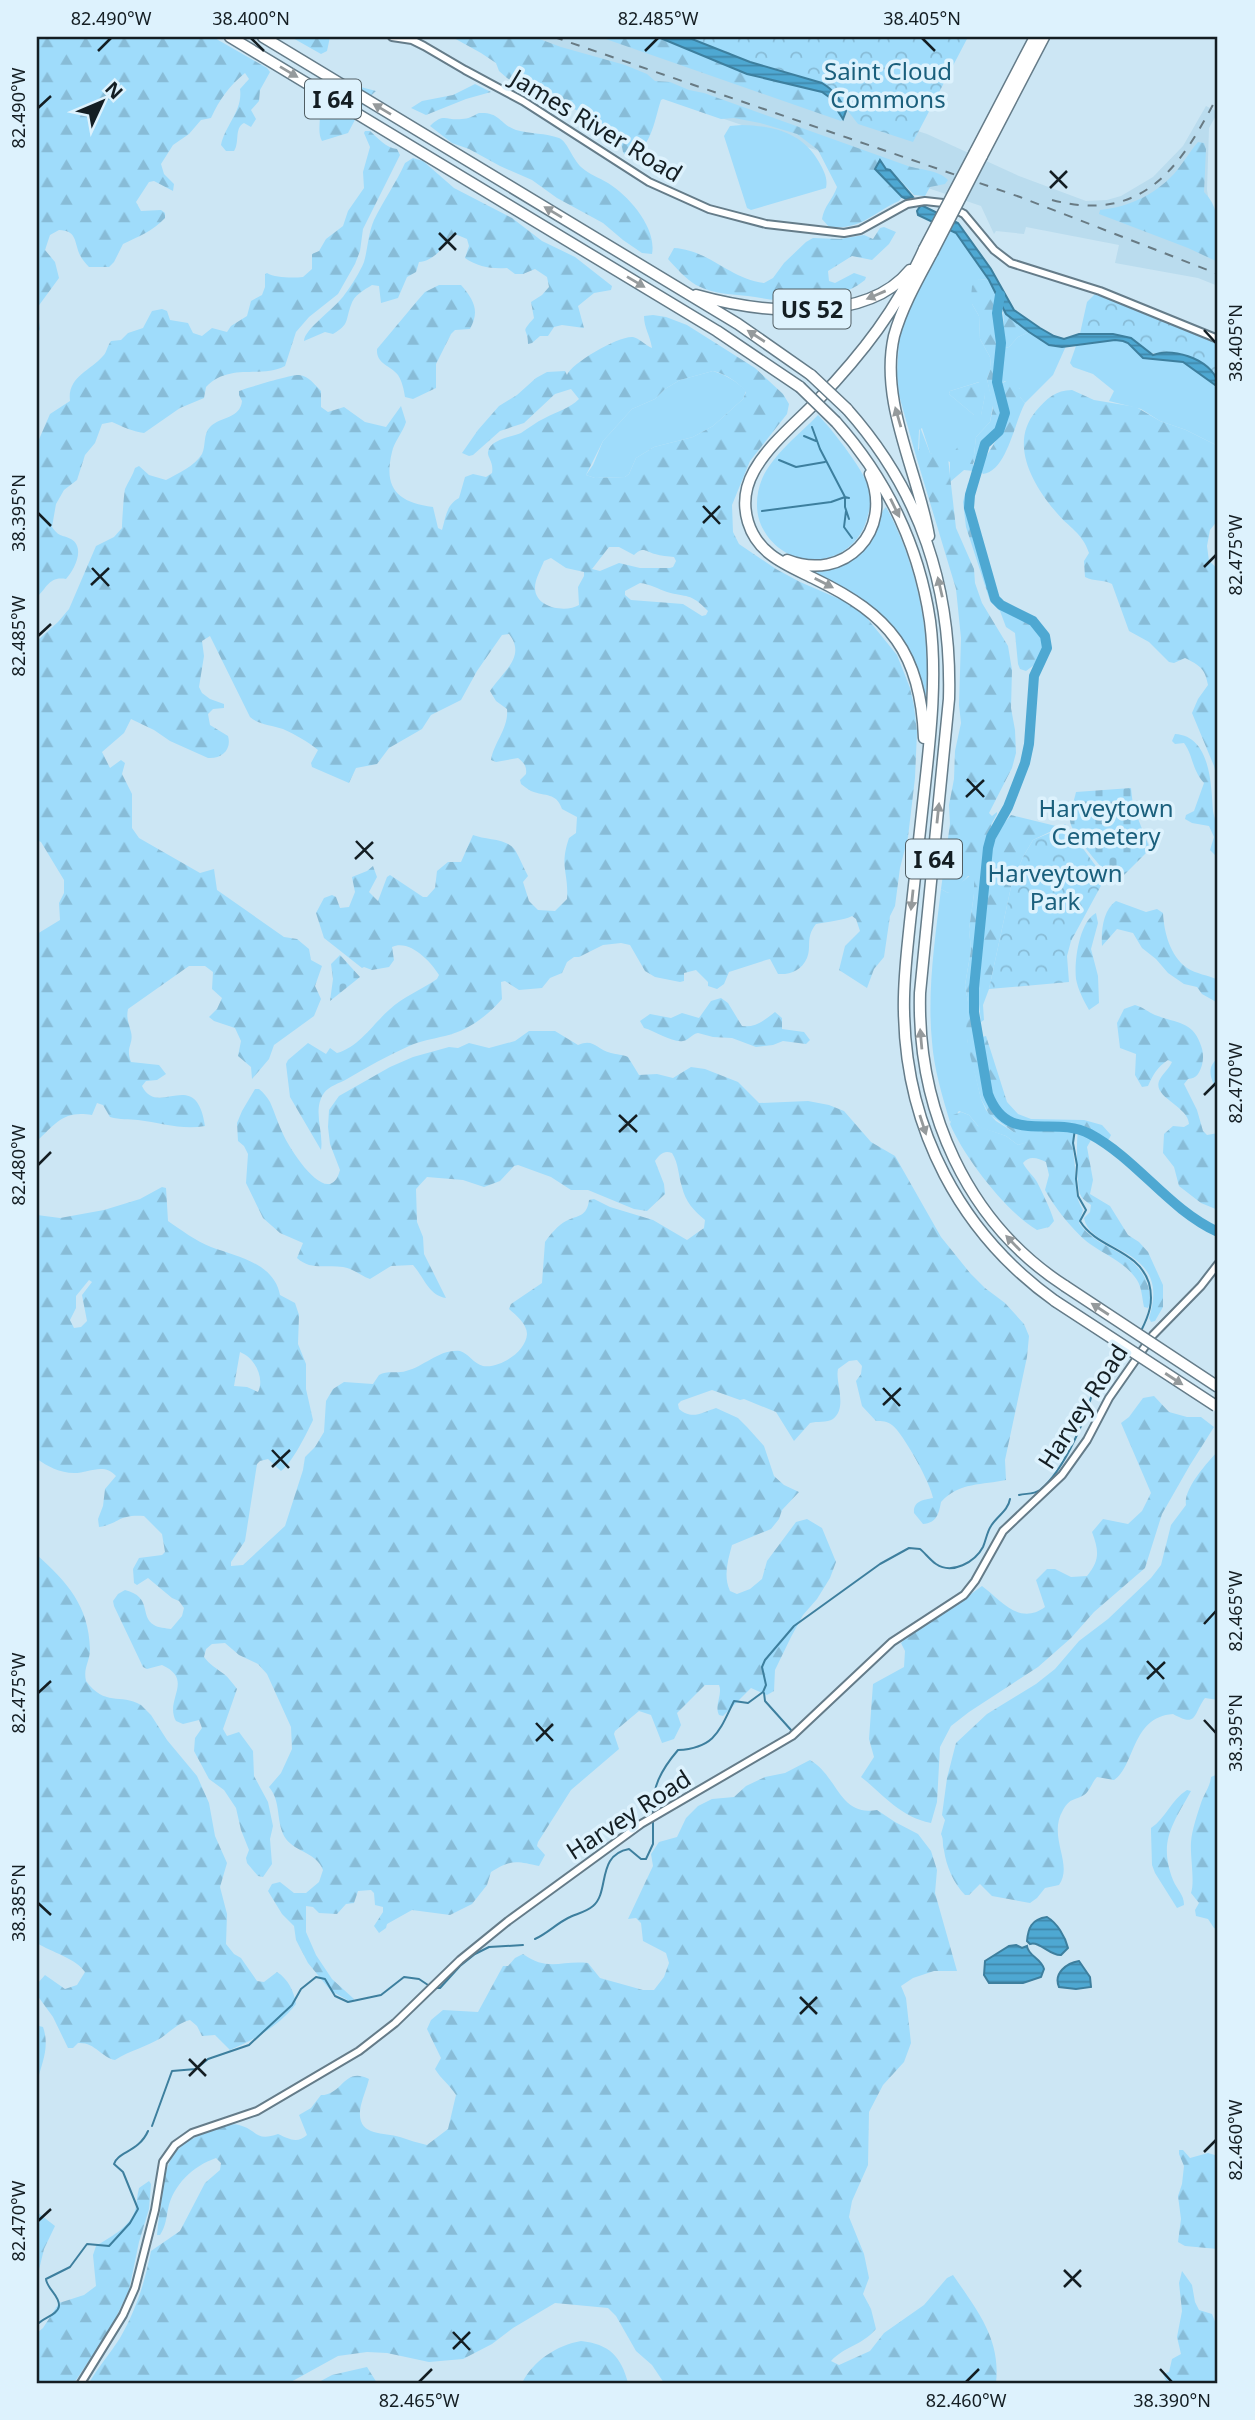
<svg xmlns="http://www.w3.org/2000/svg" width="1255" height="2420" font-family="'Noto Sans',sans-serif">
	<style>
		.built { fill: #badcee }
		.green { fill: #9fdcfb; fill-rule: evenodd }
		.forest { fill: url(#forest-firs); fill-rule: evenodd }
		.cemetery { fill: url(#cemetery-stones) }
		.park { fill: url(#park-crowns) }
		.water { fill: url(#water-rules); stroke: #3d7f9e; stroke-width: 2 }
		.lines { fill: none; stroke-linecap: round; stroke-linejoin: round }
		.stream { stroke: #3d7f9e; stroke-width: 2 }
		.river { stroke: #4ea8d2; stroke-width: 10 }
		.minor-casing { stroke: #657c89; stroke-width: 10 }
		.highway-casing { stroke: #657c89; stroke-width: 13 }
		.minor { stroke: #fff; stroke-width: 6 }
		.highway { stroke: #fff; stroke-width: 10 }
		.rail { stroke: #687a83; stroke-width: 2; stroke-dasharray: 9 9; stroke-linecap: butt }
		.highway-bridge-casing { stroke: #657c89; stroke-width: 13; stroke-linecap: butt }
		.highway-bridge { stroke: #fff; stroke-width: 10 }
		.oneway { fill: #959a9c }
		.ticks { fill: none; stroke: #141e23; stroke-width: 2.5 }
		.labels { text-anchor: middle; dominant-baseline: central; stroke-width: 7; stroke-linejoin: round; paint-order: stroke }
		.shield { fill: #ddf2fd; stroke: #505e64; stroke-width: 2 }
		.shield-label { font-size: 23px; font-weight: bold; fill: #141e23 }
		.park-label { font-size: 24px; fill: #1a5f7c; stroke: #ddf2fd }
		.street-label { font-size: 24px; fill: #141e23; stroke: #ddf2fd }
		.neatline { fill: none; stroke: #141e23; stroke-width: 2.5 }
		.ticks-label { font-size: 18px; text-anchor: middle; fill: #141e23 }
	</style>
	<defs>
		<pattern id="forest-firs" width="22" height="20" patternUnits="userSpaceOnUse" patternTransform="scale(1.75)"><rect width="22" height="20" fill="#9fdcfb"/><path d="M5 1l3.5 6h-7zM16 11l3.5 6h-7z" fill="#88bcd7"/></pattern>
		<pattern id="cemetery-stones" width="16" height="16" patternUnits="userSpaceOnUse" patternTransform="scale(1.75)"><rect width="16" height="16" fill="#9fdcfb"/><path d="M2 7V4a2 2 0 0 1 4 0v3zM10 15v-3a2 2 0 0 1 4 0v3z" fill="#88bcd7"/></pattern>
		<pattern id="park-crowns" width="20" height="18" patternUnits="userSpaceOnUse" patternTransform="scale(1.75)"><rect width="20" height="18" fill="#9fdcfb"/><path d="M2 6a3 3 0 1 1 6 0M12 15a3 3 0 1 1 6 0" fill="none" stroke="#88bcd7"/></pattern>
		<pattern id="water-rules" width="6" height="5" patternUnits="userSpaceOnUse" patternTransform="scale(1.75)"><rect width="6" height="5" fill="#4ea8d2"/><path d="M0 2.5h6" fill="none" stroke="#4088aa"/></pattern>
	</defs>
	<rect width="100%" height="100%" fill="#cce6f4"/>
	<path class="built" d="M482,37H694L684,57L927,134L1019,176L1086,201L1107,200L1121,196L1153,177L1183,146L1206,106L1218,112L1209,128L1207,190L1209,202L1218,222V286L1198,278L1115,263L1119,245L1026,227L1024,234L996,231L994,234L981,206Z"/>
	<path class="green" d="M742,125C773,126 802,132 819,162C824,171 828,178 826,188L751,210L747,208L724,136L730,126Z
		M949,228L956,233L989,280L979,279L972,304L979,316L980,339L990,357L991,368L987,379L993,405L990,422L976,437L974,455L971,464H973V471L964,470L950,482V462L930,453L922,428L919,430L918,453L916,456L899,395L897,375L899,340L907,313ZM979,382L985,395L981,415H974L949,394L950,391Z
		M1029,332L1049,345L1066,346L1053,375L1025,403L1020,397V389L1005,381L1000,384L1005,348L1009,347L1018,337Z
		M1115,340L1128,342L1143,358L1183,362L1218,387V446L1186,430L1160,421L1141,409L1109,401L1114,391L1093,374L1073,367L1070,363L1076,346Z
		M713,371C726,375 738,382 746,391L743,399L713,426L693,437L654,447L636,458L629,474L625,477L595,478L586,475L593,465L603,441L632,409L655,399L665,389L680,380Z
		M818,415C832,429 868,475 871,494C872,500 870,508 868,515C856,569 784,576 761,525C755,511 756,493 762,479C773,454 800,434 818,415Z
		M886,507C917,563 933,638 925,702C914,658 893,618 853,594C841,586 826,582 815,571C841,568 860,554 874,532C880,524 879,513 886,507Z
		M972,874L974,876V894L969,929L971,950L965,985L968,1002L967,1039L981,1099L986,1110L996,1121L1025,1139L1028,1142L1018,1145L1006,1136L979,1127L969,1115L959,1111L950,1122C942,1095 934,1069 932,1042C927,991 935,940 941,889L948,893Z"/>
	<path class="forest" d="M37,37H213L267,68L270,72L260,90L259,101L251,110L256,119L251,127L244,123C234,128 240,142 234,151H226L221,145C225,125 243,111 240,89L249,79L245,73C230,85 219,100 211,118L201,120L189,134L173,145L161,164L164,174L174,184L173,191L154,181L149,182L136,202L141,211L161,210L165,213V218C152,232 139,236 123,244L114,262L109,267H89C85,263 81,258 79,253C74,239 76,231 59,230L50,235L45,250L55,262L59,278L37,308L40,329L37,335Z
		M291,37H330L327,51L321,54Z
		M452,37H534L561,47L625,65L647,74L655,81L670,82L689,90L704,93L908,166C921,170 939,170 948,180L945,184L930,187L925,196L914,195L891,170L886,169L880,161L875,169L902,197L899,201C872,213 862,230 829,227L822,219C824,206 833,199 837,187L818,150L797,134L760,123L734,118L721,119L663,99L661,100C654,121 651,153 626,156L623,152L619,132L609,131L592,118L556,100L532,94L507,78L499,71L496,63L481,53Z
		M600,37H659L747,74L822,92L829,97L843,119L841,121Z
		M329,75L353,85L376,91L365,101L348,133L322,141C316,131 323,116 318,102Z
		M475,84L491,92L466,99L426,115L411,108L422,101L453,95Z
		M479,113C501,112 499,124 516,130C530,134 546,133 559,138C567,141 572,158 581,167C590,175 598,177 608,183C629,196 657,228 652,254L642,253L623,240L603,223L557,198L532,180L500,166L469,149L452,143L430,126C444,112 446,121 462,119C468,119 473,116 479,113Z
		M365,131H370C378,138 386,148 397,149L400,155L363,229L360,251L355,264L338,294L309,317L296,332L285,366C261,379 230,362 206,387L204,398L180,408L144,433C132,431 123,427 112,422L102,424L95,443L85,455L77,480L64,490L56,504L52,527C60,538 61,534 71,539C86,548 74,570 66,579C49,576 47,588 37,597V444L50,414L70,401C67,377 90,371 103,356C107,352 107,346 111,341L121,340L128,333L143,328L152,311L162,309L167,311L170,320L188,323L193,333L202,336L212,328L227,332L231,326L247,316L251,301L262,295L265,287V274L267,273C275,278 293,278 303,277L312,269V254L319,251L326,239L343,226L348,211L364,188L363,172L370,147L364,133Z
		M1198,142L1204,143L1206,149L1204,192C1223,211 1218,237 1218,262L1188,248L1099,214L1100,210C1130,207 1159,193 1178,169C1185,160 1191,150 1198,142Z
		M413,158L423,161L454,188L512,218L542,241L575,257L612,286L611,290L594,293L578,306L584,328L562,325L554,327L548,336H540L532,343L528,344C528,326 519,335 534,318L531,302L542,295L549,287L547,277L535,269L523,274H515L507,268C491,269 478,267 465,258L469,246L467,239L455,234L450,236C444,248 433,261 419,262L416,272L407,277L398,298L381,303L379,286L372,285C364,290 354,295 351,305C345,321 350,324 333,334L325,332L304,341C304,329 336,308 345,294C351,286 360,272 364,262C368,248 368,234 374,220C383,201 396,183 405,163Z
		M884,227L896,232L889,244L872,260L852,256L828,271L829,281L835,283L854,273L866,277L865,280C835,304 790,304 755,297C735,294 715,295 696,285C686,279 676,268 668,259L674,248C709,250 730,279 764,283L773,278L784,263L806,242L813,238L840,239L864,235L873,239L880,228Z
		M979,279L989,280L995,293V317L999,341L995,381L996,391L1001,404L1002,419L1000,426L980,447L973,464H970L974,455L976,437L990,422L993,408L987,379L991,368L990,357L980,339L979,316L972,304L971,297L972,286Z
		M439,285H461C474,300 480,311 470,329L455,330L451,334L436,364V388L413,399L405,397C404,390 402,381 398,375C390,365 376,364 377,349L418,300L425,292Z
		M1003,308L1008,316L1029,332L1018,337L1009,347L1005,348Z
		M653,315L666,317L687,325L755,368L783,394L789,404L787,414L750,461L732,505L733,532L739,544L776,569L800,582L844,601L862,612L897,655L910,688L914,706L917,732L915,778L908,837L900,868L895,906L890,916L884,957L874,969L867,988L839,970L845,946L860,931L856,919L852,916C845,920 826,922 816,924C805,938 812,946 807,958C802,970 790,975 778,974L770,959L766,960L729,972L724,984L717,989L708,986V982L696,970L684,973V981L680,982L655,977L645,971L630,945L621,943L603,945L579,957H574L567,962L562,973L550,978L542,988L519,990L505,981L501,982L502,999C486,1017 469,1030 445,1036C432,1039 420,1041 409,1046C387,1056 367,1067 347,1079C340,1083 329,1086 324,1093C312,1110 324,1132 321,1150L290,1097L286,1064L288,1060L308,1043L326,1054L330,1048L337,1053C359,1047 373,1024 389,1010C404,996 421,990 437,979L439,975C431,962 410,939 392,947L394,960L389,967L372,970L364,967L362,968L324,938L316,913L324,898L332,895L336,897L340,908L349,907L355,892L352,877L367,871L373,866L377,877L369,892L378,901L387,877L390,875L423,897H427L435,888L437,871L448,862H461L473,835C485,840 507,838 515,850C520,858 523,867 528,876L523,882L529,901L538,910L555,911L567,899C569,873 559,867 569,838L576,833L577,817L562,809C556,792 546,797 531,791C527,789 524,786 521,784L520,780L526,774C527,766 524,763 518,758L496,762L491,760C494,742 509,728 507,709L496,701L490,691C502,672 527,657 509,634L502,635L477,671L461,700L431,715L422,729L389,748L377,764L356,768L349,783L312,767L311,763L318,750C307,741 296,735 283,729C272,725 259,725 250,717L210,636L202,641L204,656L199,687L202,693L210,699L224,704V708L213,709L208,714L210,725L228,736C232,749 222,759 208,758L170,741L154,730L131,719L124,733L102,752L110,768L121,760L125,763L122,774L132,794V828L139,838L200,873L214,869L217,890L284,937L297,939L309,949L311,960L322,966L315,986L321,999L314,1016L274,1045L269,1059L252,1079L251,1067L238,1056L241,1041L235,1028L214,1021L209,1017L217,1009L222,998L212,989L213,972L205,966H189L128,1009C126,1019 129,1023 131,1032C134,1044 125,1047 131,1062L159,1065L166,1074L157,1080L146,1081L142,1086C158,1119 196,1065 205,1126C182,1130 161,1123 138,1120C129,1119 120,1120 110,1117L103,1105L97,1103L92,1115C64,1110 56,1123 37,1141V934L60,920L59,903L64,893V880L41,842L37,840V641L58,622L69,609L96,546L114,537L122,528C122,521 124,493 125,489C128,482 133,475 135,468L139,466L149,475L166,480C177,474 195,466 202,454C206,446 203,434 210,427C221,416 240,419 242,401L239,395V391C246,388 293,374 299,375C309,376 314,384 321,391V407L328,412L344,407L365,422L386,427L401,406L406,422C403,432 394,442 392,452C383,489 398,502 433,507L438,528L442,530C446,517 446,505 459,498L465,477L473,474L486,477L492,473C494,462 487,457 488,452C490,439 512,437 521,433C529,428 536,422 545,418C556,412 570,408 579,399L571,389L555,394L524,423L500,431L473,455L469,456L462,453L478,430L499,406L517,395L536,378L547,372L565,371L567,375C571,363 620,335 633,337C639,338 645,345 652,348C650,335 644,328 644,316ZM713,371C726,374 738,382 746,392L743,399L713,426L693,437L654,447L636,458L629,474L625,477L595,478L586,475L603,441L632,409L655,399L665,389L680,380ZM609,547H619L634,555C643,546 645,551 655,554C661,556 668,556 674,557L676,561L673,567L670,568H640L619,563L600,571L592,569ZM551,558L566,568L584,572V576L578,587L579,605C566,613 535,608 535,588C535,579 541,569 544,561ZM640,583C650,584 658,589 667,592C687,598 690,592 708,611L706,615L702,616L683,604L631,600L625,595V591Z
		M1009,380L1020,389V397L1025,403C1014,423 1007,471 983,474L980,470C987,448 1012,427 1007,404C1005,398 1002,394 999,388L1000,384Z
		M983,381L985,395L981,416L974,415L949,394L950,391Z
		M1072,390L1094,400L1136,407L1160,421L1186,430L1218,446V520L1210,530L1207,546L1209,561L1218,569V784L1214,766L1192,713L1198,699L1208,685C1205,668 1199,665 1185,658L1174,663L1169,662L1149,642L1129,631L1112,584C1103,579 1094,582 1085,577L1084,561L1089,553C1082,532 1069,528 1056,512C1032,484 1009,443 1036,411C1046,399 1056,390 1072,390Z
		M920,427L930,453L938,455L944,453L948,458L956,528L974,569L975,583L982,603L1008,646L1012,670L1011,708L1015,730L1016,753L1012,768L989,813L992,816L997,812V814L992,823L983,854L972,993L973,1027L985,1094L994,1111L1018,1128L1037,1130L1059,1127L1074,1133C1071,1145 1074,1155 1075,1167C1076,1183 1074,1196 1083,1210L1079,1223C1100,1253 1136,1248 1148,1286C1150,1294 1151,1301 1148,1308L1144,1307C1142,1298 1142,1288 1137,1280C1125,1262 1107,1256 1090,1244C1075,1233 1054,1207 1045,1190L1049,1175L1046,1162C1038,1158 1029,1155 1023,1163C1026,1170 1034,1176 1037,1182C1043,1194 1050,1208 1054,1221L1049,1227L1037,1230C1006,1212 964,1157 950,1124L953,1115L961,1112L969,1115L978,1126L1006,1136L1018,1145L1027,1142L989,1114L981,1099L968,1047L966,1031L968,1002L965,985L971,950L969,929L974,894V876H968L955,890L948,893L941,889L950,824L949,805L954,779L955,751L961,723L959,705L961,638L956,589L916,456L919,449Z
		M962,442H969C970,452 968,455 964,464L952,454Z
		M968,483L970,484C964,516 976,543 986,574C988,582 987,593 992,600C1009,625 1055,615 1041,660L1026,671L1020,669L1018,664L1015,633L1006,627L1000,611L990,601L966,527L963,502Z
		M1175,734C1211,736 1211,785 1213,811C1214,817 1216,822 1218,827C1220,835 1218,846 1218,855L1216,856L1210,850L1214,837L1209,826L1192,823L1185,819L1186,815L1194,811L1204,783C1191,768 1194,757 1184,743L1175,744L1172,741Z
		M1011,815L1060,827L1033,840L1023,857L1011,887L989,989L983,1005L984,1020L981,1022L978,995L991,850L1001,827Z
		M1116,901L1146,912L1157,909L1163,913C1164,932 1170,956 1187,968C1196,974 1208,975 1218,980V1003L1202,994L1197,987L1184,984L1168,973L1156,959L1142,948L1133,933L1117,929L1102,946C1101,931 1103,910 1116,901Z
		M1096,913L1098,923L1091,949L1098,976L1099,1003L1089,1010C1084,1001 1078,990 1076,979C1074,962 1079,922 1096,913Z
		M721,998L728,1003L742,1026C755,1028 765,1020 775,1012L782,1018V1029L804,1032L810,1040L806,1044L783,1041L773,1045L756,1047L732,1038L713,1037L698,1033C692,1034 689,1040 683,1041C673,1043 655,1031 644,1028L640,1021L650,1014L671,1018L682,1013L699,1018L711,1001Z
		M1135,1005C1143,1007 1148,1012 1155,1015C1175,1023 1192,1021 1200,1043C1203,1050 1204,1057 1202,1065C1199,1074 1197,1078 1188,1079L1184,1084L1197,1110L1203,1131L1207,1135L1218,1133V1210L1201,1203L1179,1186L1174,1167L1163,1153L1164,1134L1173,1126L1184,1127L1189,1124C1188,1106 1153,1098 1159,1081C1162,1074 1169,1069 1172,1062L1168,1060C1157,1067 1153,1075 1148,1086L1142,1087L1135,1075L1136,1054L1120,1048L1117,1023L1124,1009Z
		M529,1031H555L578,1045C594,1038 596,1049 611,1053C617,1055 622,1054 628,1057L639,1075L657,1074L673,1078L691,1067L705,1069L738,1082L759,1103L808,1101L829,1105L844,1111L871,1142L895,1156L941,1237L970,1273L985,1288L1005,1303L1024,1324L1029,1336L1027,1357L1005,1460L1006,1480C983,1485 959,1482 941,1502C939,1513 937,1523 923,1524L914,1513C913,1501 923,1500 933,1498C931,1484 903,1433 892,1425C887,1421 882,1421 876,1421L862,1406L856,1381L861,1374L862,1366L857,1360L849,1361L838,1369C835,1383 848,1407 833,1419C827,1423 817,1421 810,1423L794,1441L776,1412L744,1399L740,1400L712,1390L681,1401L678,1404L679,1409C692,1420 701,1413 716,1408L738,1418L747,1427L764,1446L774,1476L784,1485L799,1492L782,1510L779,1519L771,1529L732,1545C728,1560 723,1576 730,1591L737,1594L750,1589L762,1579L767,1561L796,1522L807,1519L822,1528L836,1562L830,1578L817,1599L803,1615L791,1637L775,1670L774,1691L767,1695L751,1688L723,1716L719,1715C714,1705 723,1694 719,1685H705L677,1713L681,1725L674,1739L662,1743L651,1715L639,1711L615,1731L614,1734L619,1749L571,1790L538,1842L537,1846L545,1855L539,1866C517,1861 511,1859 491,1872L487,1885L472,1904L450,1915L412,1910L387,1924L386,1928L379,1933L374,1926L383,1912V1907L375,1905L374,1893L371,1890L358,1891L354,1903L346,1904L337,1914L319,1913L313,1907L306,1906V1932L316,1955L332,1979L354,1999L351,2002L331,1991L308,1963L296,1940L294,1926L282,1914L268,1891L272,1884L280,1882L294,1893H306L319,1882L323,1870C316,1852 297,1853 286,1839C275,1823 282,1802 269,1787L281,1773L292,1749L291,1727L267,1674L258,1664L239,1655L225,1643L212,1644L206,1649L204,1657C210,1665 216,1668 224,1674C229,1678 233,1684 237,1689L223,1729L227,1736L239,1732L253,1751L254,1776L268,1802L273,1826L270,1839L272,1864L263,1877L258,1876L247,1863L246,1858L249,1850L241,1830L236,1808L224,1790L209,1779L194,1751L195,1738L202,1728L199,1720L183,1724L176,1721C164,1700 195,1680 162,1665L147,1669L143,1667L114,1606L113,1601L118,1594L125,1590C153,1597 139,1616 154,1625C158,1628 166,1628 171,1629L182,1616L184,1608L179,1601L172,1598L148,1578L137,1585L134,1583L133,1569L139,1558L162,1555L165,1552L162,1534L144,1516C118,1514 119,1524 99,1527L98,1519L103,1506L105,1489L116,1476C104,1462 89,1473 74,1473C60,1473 47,1466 37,1459V1215L60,1218L104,1210L140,1199L162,1187L166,1188L168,1221C181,1230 196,1241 211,1247C238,1257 274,1263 280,1295L295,1303L299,1315L298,1344L306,1364V1389L313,1420C307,1433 292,1463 281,1471L268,1459L260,1461L257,1464L245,1541L231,1562V1566L243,1565L285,1526L303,1470L305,1457L315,1447L324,1432L326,1401L333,1389L344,1382L373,1384C375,1381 377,1378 379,1375C387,1370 397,1374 406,1371C424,1367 439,1349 460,1351C468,1353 474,1364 483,1366C499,1369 526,1352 527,1334C527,1324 516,1315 509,1309L511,1304L542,1283L545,1242C550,1235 558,1225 566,1221C578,1215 587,1217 589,1200L594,1199L610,1207L653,1220L687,1240L704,1228L705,1220C694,1211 685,1201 682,1187C678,1175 679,1164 672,1153C664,1150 660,1154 655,1161L664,1184L665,1194L647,1211L634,1209L588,1190H571L551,1177L518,1165L514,1166L500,1181L484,1187L463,1180L427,1177L416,1189L417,1222L423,1237L424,1254L446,1298C428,1295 424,1277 413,1265L391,1266L370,1279C361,1276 352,1268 343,1267C326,1264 311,1271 297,1258L303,1243L280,1233L263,1218L246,1183L248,1154L244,1146L238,1141L237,1123L242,1111L255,1089H259C264,1093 267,1097 270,1102C275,1113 278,1124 283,1134C289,1148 329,1212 340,1170L330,1144L328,1127L329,1110L339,1096L390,1067L413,1057L449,1047L458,1048L469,1043L489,1048L515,1041ZM89,1280L92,1282L82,1295L87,1321L81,1327L74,1328L70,1320L76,1308V1296ZM240,1352C255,1358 265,1378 258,1392L247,1387L234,1386Z
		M986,1036L1007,1102L1018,1114L1031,1119L1084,1120L1102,1125L1111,1135L1109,1139L1105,1140C1097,1134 1092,1129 1083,1126C1053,1118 1013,1134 993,1102C988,1093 983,1056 982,1043V1037Z
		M1217,1059L1218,1060V1093C1212,1081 1205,1069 1217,1059Z
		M1078,1133L1087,1135L1091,1140L1087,1147L1093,1180L1090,1194L1110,1206L1128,1235L1139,1242L1148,1252L1163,1285V1307L1155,1321L1151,1322L1149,1318C1173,1245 1090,1254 1084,1218L1090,1212L1091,1205C1087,1202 1082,1199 1080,1194C1077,1186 1076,1139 1078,1133Z
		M1154,1396L1169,1412L1187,1417H1201L1214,1427L1190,1465L1162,1514L1145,1568L1094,1612L1071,1638L1038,1667L969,1712L951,1726L940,1747L937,1802L931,1823C900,1817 884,1795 861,1777L874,1757L869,1739L873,1684L904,1667L905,1651L901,1643L913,1630L946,1612L982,1586C1001,1600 1019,1626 1045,1607L1036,1580L1047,1569H1055L1071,1577L1087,1576C1100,1560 1099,1551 1092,1532L1103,1519L1128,1524L1142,1511L1151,1493L1121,1423L1129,1417L1143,1398Z
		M1218,1451V1700L1205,1698C1193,1714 1198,1728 1173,1714C1131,1717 1135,1767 1114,1780L1097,1777C1092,1782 1090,1791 1084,1795C1074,1801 1071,1797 1063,1810C1047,1837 1074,1864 1059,1885L1045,1888L1037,1898L1030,1903L992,1896L980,1884L969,1895H965C954,1884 946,1866 944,1850C942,1844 944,1840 941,1834L945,1820L942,1815L947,1778L956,1743L987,1714L1036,1684L1055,1669L1079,1641L1108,1619L1151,1578L1161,1565L1171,1525L1186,1505C1183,1489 1207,1463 1218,1451Z
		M37,1555C67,1582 89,1606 90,1649C90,1662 83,1667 86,1681C105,1707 120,1693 141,1705L151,1715L167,1740L197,1776L209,1803L215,1836L227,1863L220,1887L227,1914L226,1944L234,1954L241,1958L257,1981L264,1982L277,1972C288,1979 294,1991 296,2004C279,2026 255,2039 230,2050L215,2035L202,2036L197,2026L190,2020C178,2023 171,2031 161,2038C146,2047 131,2050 115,2060C101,2057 95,2042 78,2043L73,2048H68L53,2017L37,1995V1984L45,1975L65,1989L77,1985L85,1972C77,1959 51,1952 37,1943Z
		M810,1760C838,1776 839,1817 877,1810L895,1822L918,1834L931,1851L937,1870L935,1893L957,1971H934L913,1978L901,1986L906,1998L911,2043L904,2062L883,2085L869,2112L868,2165L852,2201L849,2217L864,2254L869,2278L863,2294L871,2309L876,2329C861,2346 845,2346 831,2361L839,2365L870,2351L884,2333L924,2305L947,2278L953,2275C977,2310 1001,2339 996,2383H664L652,2365L636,2351L616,2316L608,2308L555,2303L513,2328L492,2344L463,2359L429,2362L387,2353L367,2352L338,2356L289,2383H89C98,2367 110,2354 120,2338C136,2310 145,2282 151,2251L180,2231L205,2183L220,2170L221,2163L216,2158C193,2166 173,2185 168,2209C166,2219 166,2225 160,2235H157C158,2222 160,2210 162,2197C166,2161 172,2145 208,2132C217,2129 230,2122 239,2125C258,2130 255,2142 278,2134C289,2139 297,2144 307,2135L299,2115L311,2108L321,2095C343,2095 344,2066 369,2079C367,2088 363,2096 361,2105C354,2137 382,2132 400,2137C409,2140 418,2143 427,2145L448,2129L456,2095C450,2085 441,2079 435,2069L441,2058L427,2029L431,2020L443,2010L478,2012L503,1966H508L515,1958L523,1954C548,1972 561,1960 588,1963L600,1978L643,1990H654L664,1977L669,1963L666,1953L643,1941L641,1923L636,1918L628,1919L653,1866L651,1854L659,1842L677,1837L686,1818L698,1806L712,1799L734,1797L746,1786L765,1777L785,1773Z
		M1218,1774V1930L1214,1928L1208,1919L1196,1916L1195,1910L1199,1903L1191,1893C1195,1882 1190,1856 1191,1842C1192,1830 1197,1815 1201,1803C1204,1794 1210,1787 1211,1777Z
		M1187,1790L1191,1791C1173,1824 1158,1841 1173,1880C1177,1890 1184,1894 1184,1905L1177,1908L1155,1873L1152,1865L1151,1832V1828C1166,1818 1171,1800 1187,1790Z
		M39,2026L43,2027C50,2047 42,2063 37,2082V2027Z
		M1179,2150H1183L1190,2158L1208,2153L1218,2156V2249L1185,2246L1178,2242L1181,2219L1178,2196L1182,2184L1184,2166L1179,2154Z
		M149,2181L151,2184L149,2209L139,2242L129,2290L111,2328L74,2383H37V2333L43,2328L59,2303L84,2295L96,2286L93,2255L96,2246C110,2237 128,2229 135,2211C137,2203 137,2195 139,2188Z
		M37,2212L55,2226L44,2249L37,2278Z
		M1182,2271L1192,2285L1195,2302L1199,2310L1212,2314L1218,2329V2383H1167L1163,2374L1169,2372L1172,2359L1181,2354L1177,2337L1182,2311L1179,2283Z
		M581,2341C609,2344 621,2356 628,2383H522C533,2361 557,2345 581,2341Z
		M367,2367L377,2383H317L332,2375Z"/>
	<path class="cemetery" d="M1131,788L1133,806L1150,849L1124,875L1115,880L1109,876C1100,865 1070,833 1070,820C1070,811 1074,801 1076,792Z
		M340,955L360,977L330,1001L333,979L331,964Z"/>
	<path class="park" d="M687,37H968L913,142L858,124L831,89L822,83L750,62Z
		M1095,294L1110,298L1218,342V381L1208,372L1167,355L1146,352L1130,339L1079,338L1087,302Z
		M1065,824L1101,873L1103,882L1071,941L1067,956L1069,982L989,989L1011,887L1023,857L1033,840L1057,830Z"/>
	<path class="water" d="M658,37H687L750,62L822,83C834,90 840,99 846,111L843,119L829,97L822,92L747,74Z
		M880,160L886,169L890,170L913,197L906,199L902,197L875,169Z
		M921,205L958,223L991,269L1014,310L1040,328L1054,336L1064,339L1079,334H1113L1131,338L1153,355C1174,346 1218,362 1218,387L1183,362L1143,358L1128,343L1123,341L1115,340L1062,347L1049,345L1029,332L1006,314L989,280L956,233L918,215L917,211Z
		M1047,1917C1057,1923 1065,1936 1068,1948L1061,1955C1050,1956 1040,1941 1030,1944L1027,1941C1028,1929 1031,1919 1047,1917Z
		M1016,1945L1022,1948L1027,1946C1028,1956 1041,1958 1044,1969L1041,1977L1023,1983H989L984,1975L985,1961L1009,1946Z
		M1079,1961L1090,1977L1091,1987L1076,1989L1059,1987C1053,1973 1067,1963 1079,1961Z"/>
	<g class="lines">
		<path class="stream" d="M812,427L820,449L845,497L849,498
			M804,436L816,441
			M779,460L796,467L825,462
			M762,511L831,502L845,497V507L849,519
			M846,511L844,527L852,538
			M1075,1129L1073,1143L1077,1165L1076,1179L1078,1196L1086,1210L1080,1221C1097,1249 1138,1249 1149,1283C1154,1302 1149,1315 1141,1331
			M1019,1495C1026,1493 1033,1495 1040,1490C1064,1471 1090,1412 1094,1383L1111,1371L1126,1354
			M764,1693L765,1701L791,1730
			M653,1815C651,1788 661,1770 678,1750C716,1748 720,1729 734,1701L748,1703L763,1692L766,1685L762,1667L765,1660L794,1626L880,1564L909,1548L920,1549C925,1553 930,1560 936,1564C952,1575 975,1562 983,1547C986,1540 987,1532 991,1526C997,1516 1008,1511 1010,1499
			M535,1939C548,1933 556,1924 568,1918C576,1914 586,1912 593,1906C610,1892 596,1855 629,1849L641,1859H646L653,1844V1820
			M434,1988H440L460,1966L475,1954L489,1947L523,1945
			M152,2126L172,2071L196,2069L208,2059L249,2045L292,2005L301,1989L316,1977L325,1979L335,1996L348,2002L381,1995L404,1977L419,1979L428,1985
			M37,2325C42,2318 58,2315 59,2306C60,2296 47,2289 46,2279L70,2267L87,2244L109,2246L130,2223L138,2209L123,2172L114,2164C117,2152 139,2152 148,2131"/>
		<path class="river" d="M1000,295L997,313L1001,343L997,382L1005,413L999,431L985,444L970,495L969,508L995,599L1001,605L1033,621L1045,636L1047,648L1034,676L1029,744L1025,763L1008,807L991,837L988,848L974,988V1012L988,1094C1008,1147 1052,1114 1090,1134C1138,1160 1168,1209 1218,1232"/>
		<defs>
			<path id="minor" d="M392,37L412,40L424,46L465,70L523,101L649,182L709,209L766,224L844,233L860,230L907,204L925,201L943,203L964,214L994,250L1011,263L1100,291L1218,339
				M81,2383L123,2315L135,2288L155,2210L163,2162L175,2145L192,2133L257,2111L359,2051L395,2023L460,1960L508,1921L641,1824L792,1736L892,1642L964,1595L975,1581L1003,1531L1062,1475L1087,1440L1109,1398L1153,1335L1201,1286L1218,1264"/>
			<path id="highway" d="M230,37L717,331L800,387
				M263,37L738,324L811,375
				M975,152L1035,37
				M982,156L1044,37
				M696,295C757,312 865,326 910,270
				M847,409C921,492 952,588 949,699L920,993C917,1109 966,1222 1065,1286
				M836,422C886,478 919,546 930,621C937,675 931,731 925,785C920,831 915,876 910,922C907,952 903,982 904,1012C906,1129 960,1233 1055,1301
				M929,536C918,472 879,402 894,336C902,307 918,279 932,253
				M787,560C845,583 894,531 870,474
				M924,738C921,653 890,615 815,579C787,565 758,555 748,522C743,505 745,487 754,471C769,444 797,422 818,400C862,354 898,308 924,249"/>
		</defs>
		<use href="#minor" class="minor-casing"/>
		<use href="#highway" class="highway-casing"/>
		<use href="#minor" class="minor"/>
		<use href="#highway" class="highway"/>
		<path class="rail" d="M554,37L1020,197L1218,274
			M1052,200C1143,224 1181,167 1218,95"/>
		<defs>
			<path id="highway-bridge" d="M924,249L975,152
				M932,253L982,156
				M811,375L847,409
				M800,387L836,422
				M1065,1286L1218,1387
				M1055,1301L1216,1406"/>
		</defs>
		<use href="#highway-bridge" class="highway-bridge-casing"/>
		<use href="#highway-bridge" class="highway-bridge"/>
	</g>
	<defs><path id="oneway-solid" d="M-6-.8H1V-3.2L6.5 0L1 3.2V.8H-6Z" transform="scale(1.75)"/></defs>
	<g class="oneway">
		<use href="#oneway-solid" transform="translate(289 72) rotate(31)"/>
		<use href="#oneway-solid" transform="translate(382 109) rotate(-149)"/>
		<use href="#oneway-solid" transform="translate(553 212) rotate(-149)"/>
		<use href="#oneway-solid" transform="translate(636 282) rotate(31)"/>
		<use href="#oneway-solid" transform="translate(876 295) rotate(157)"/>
		<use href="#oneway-solid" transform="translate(756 336) rotate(-147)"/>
		<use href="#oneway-solid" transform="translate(898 417) rotate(-106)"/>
		<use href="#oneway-solid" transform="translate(895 508) rotate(64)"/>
		<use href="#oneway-solid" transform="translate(824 583) rotate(27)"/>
		<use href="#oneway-solid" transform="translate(940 587) rotate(-103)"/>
		<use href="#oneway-solid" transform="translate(938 813) rotate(-84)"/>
		<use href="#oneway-solid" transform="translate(912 900) rotate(96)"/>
		<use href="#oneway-solid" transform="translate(921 1039) rotate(-95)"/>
		<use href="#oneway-solid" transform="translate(923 1125) rotate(72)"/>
		<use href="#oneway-solid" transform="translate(1013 1243) rotate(-134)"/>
		<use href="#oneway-solid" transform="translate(1100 1309) rotate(-147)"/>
		<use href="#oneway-solid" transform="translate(1174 1379) rotate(33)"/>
	</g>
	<path class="ticks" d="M251,38L264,51M922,38L935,51M98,51L111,38M645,51L658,38M38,108L51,96M1050,171L1067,188M1050,188L1067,171M439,233L456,250M439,250L456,233M1204,330L1216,343M703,506L720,524M38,513L51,526M703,523L720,506M1204,567L1216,555M92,568L109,586M91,585L109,568M38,636L51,624M967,779L984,797M966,797L984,780M356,841L373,859M355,859L373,842M1204,1095L1216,1083M619,1115L637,1132M619,1132L637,1115M38,1165L51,1152M883,1388L900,1406M883,1405L901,1388M272,1450L289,1468M272,1467L290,1450M1204,1624L1216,1611M1147,1661L1164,1679M1147,1679L1165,1662M38,1693L51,1681M1204,1720L1216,1733M536,1723L553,1741M536,1741L553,1724M38,1903L51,1915M800,1997L817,2014M800,2014L817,1997M189,2059L206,2076M189,2076L206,2059M1204,2152L1216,2140M38,2221L51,2209M1064,2270L1081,2287M1064,2287L1081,2270M453,2332L470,2350M453,2349L470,2332M1160,2369L1172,2382M419,2382L432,2369M966,2382L979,2369"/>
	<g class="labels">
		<g class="shield">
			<rect x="305" y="79.5" width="56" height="39" rx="5"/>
			<rect x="773.5" y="289.5" width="77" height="39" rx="5"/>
			<rect x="906" y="839.5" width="56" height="39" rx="5"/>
		</g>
		<g class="shield-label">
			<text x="333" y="99">I 64</text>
			<text x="812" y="309">US 52</text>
			<text x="934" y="859">I 64</text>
		</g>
		<g class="park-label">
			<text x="888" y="70">Saint Cloud<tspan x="888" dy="28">Commons</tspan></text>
			<text x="1106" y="807">Harveytown<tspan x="1106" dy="28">Cemetery</tspan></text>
			<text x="1055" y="872">Harveytown<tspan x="1055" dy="28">Park</tspan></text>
		</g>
		<g class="street-label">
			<text transform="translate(597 125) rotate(31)">James River Road</text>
			<text transform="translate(1082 1406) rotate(-57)">Harvey Road</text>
			<text transform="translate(628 1814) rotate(-33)">Harvey Road</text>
		</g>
	</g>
	<rect width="1255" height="2420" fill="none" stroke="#ddf2fd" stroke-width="77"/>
	<g transform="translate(102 102) rotate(46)" stroke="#ddf2fd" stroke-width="5" paint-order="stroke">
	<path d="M0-5L12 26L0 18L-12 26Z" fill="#141e23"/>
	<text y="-10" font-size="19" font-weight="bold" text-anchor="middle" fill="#141e23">N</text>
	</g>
	<rect x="38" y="38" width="1178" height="2344" class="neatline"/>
	<g class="ticks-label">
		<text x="111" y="25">82.490°W</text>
		<text x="251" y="25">38.400°N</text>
		<text x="658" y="25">82.485°W</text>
		<text x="922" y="25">38.405°N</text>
		<text transform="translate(19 108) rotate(-90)" y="6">82.490°W</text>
		<text transform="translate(1236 343) rotate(-90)" y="6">38.405°N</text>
		<text transform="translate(19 513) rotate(-90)" y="6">38.395°N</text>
		<text transform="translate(1236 555) rotate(-90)" y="6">82.475°W</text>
		<text transform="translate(19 636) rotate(-90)" y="6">82.485°W</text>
		<text transform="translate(1236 1083) rotate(-90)" y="6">82.470°W</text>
		<text transform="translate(19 1165) rotate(-90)" y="6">82.480°W</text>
		<text transform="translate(1236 1611) rotate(-90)" y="6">82.465°W</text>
		<text transform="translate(19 1693) rotate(-90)" y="6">82.475°W</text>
		<text transform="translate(1236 1733) rotate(-90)" y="6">38.395°N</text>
		<text transform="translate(19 1903) rotate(-90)" y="6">38.385°N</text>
		<text transform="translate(1236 2140) rotate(-90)" y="6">82.460°W</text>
		<text transform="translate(19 2221) rotate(-90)" y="6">82.470°W</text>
		<text x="419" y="2407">82.465°W</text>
		<text x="966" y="2407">82.460°W</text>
		<text x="1172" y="2407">38.390°N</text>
	</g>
</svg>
